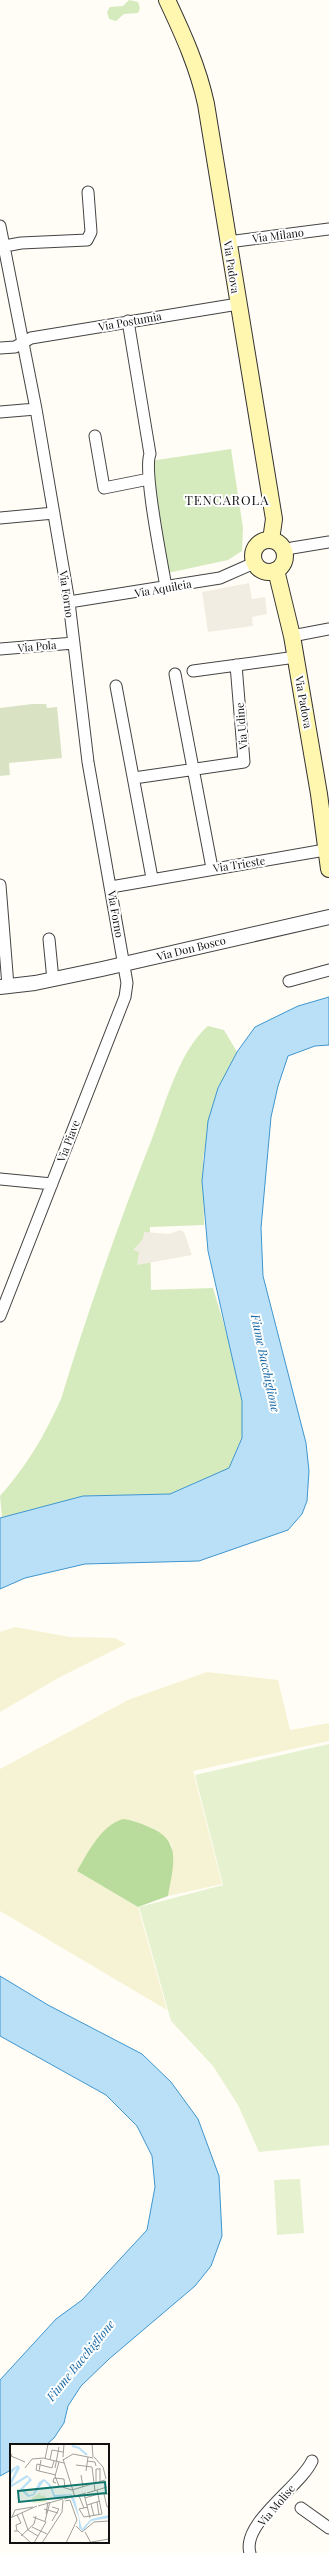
<svg xmlns="http://www.w3.org/2000/svg" width="329" height="2553" font-family="'Playfair Display',serif">
	<style>
		.farmland { fill: #f6f3d4 }
		.green { fill: #d5ebbd }
		.forest { fill: #b9dc9c }
		.cemetery { fill: #d9e3c4 }
		.pitch { fill: #e6f2cf }
		.plaza { fill: #f1ede2 }
		.water { fill: #b9e0f7; stroke: #3f96cf }
		.lines { fill: none; stroke-linecap: round; stroke-linejoin: round }
		.minor-casing { stroke: #444; stroke-width: 13 }
		.tertiary-casing { stroke: #444; stroke-width: 16 }
		.secondary-casing { stroke: #333; stroke-width: 18 }
		.minor { stroke: #fff; stroke-width: 11 }
		.tertiary { stroke: #fff; stroke-width: 14 }
		.secondary { stroke: #fff6b0; stroke-width: 16 }
		.labels { text-anchor: middle; dominant-baseline: central; stroke-width: 4; stroke-linejoin: round; paint-order: stroke }
		.street-label { font-size: 11px; fill: #111; stroke: #fff }
		.water-label { font-size: 12px; font-style: italic; fill: #1768a6; stroke: #fff }
		.quarter-label { font-size: 13px; letter-spacing: 1px; fill: #111; stroke: #fff }
		.inset-river { fill: none; stroke: #b9e0f7; stroke-width: 2 }
		.inset-road { fill: none; stroke: #a09f9a; stroke-width: 1 }
		.view { fill: #0f766e; fill-opacity: 0.15; stroke: #0f766e; stroke-width: 2 }
		.inset-edge { fill: none; stroke: #111; stroke-width: 2 }
	</style>
	<rect width="100%" height="100%" fill="#fffdf5"/>
	<path class="farmland" d="M15,1627L70,1637L115,1638L126,1644L60,1677L0,1712V1632Z
		M207,1672L278,1680L290,1730L329,1723V1741L193,1771L222,1884L168,1896L172,1869V1845L157,1830L132,1820L123,1819L96,1841L77,1871L138,1907L167,2010L0,1911V1769L128,1700Z"/>
	<path class="green" d="M129,0L138,2L140,8L138,13L124,14L116,21L109,19L107,12L110,7L123,6Z
		M231,449L243,528L242,551L228,560L163,574L150,461Z
		M208,1026L224,1030L237,1052L218,1088L203,1158L204,1225L150,1227L151,1290L213,1288C225,1329 249,1396 242,1438C240,1448 233,1459 229,1469L170,1494L83,1496L2,1518L0,1496C28,1464 43,1438 61,1399C88,1311 119,1222 153,1136C166,1101 180,1050 208,1026Z"/>
	<path class="forest" d="M123,1819C133,1820 140,1823 149,1827C183,1840 173,1867 168,1896L138,1907L77,1871C88,1853 100,1826 123,1819Z"/>
	<path class="cemetery" d="M32,704H46L47,708L57,707L62,758L9,763L10,775L0,776V708Z"/>
	<path class="pitch" d="M329,1744V2145L259,2152L238,2105L213,2066L171,2021L139,1907L223,1885L195,1775Z
		M300,2179L304,2233L277,2235L274,2180Z"/>
	<path class="plaza" d="M249,583L252,599L265,597L267,614L252,617L253,626L208,632L202,592Z
		M180,1230L184,1232L192,1255L137,1265L139,1252L133,1250L143,1239L144,1232L169,1234Z"/>
	<path class="water" d="M329,997V1045L315,1046L288,1056L278,1086L271,1117L261,1228L263,1276L306,1443L309,1471L307,1501L302,1514L288,1530L199,1561L85,1564L25,1578L0,1589V1518L83,1496L170,1494L229,1468L242,1438V1401L208,1251L202,1181L208,1121L218,1088L237,1052L255,1027L298,1006Z
		M0,1976L48,2005L142,2054L171,2082L198,2119L219,2176L222,2236L211,2266L195,2286L109,2359L81,2386L68,2406L64,2423L54,2438L46,2445H11V2470L0,2476V2380L56,2319L82,2300L147,2230L155,2187L152,2156L137,2126L106,2095L0,2036Z"/>
	<g class="lines">
		<defs>
			<path id="minor" d="M0,226L36,409L69,602L88,762L127,983L125,997L0,1316
				M228,242L329,229
				M5,246L21,243L87,240L91,232L88,192
				M128,321L150,454C143,471 162,563 166,587
				M0,348L15,347L31,338L238,304
				M0,412L36,409
				M95,436L104,488L149,479
				M0,518L54,513
				M284,552L292,548L329,542
				M69,602L220,578L254,563
				M292,636L329,629
				M0,649L74,643
				M193,671L296,657
				M175,674L212,868
				M116,686L152,878
				M134,778L244,762L236,665
				M0,885L8,986
				M111,887L325,850
				M49,939L53,980
				M289,981L329,970
				M0,1179L52,1184
				M301,2508L329,2528
				M250,2553C241,2523 301,2486 312,2461"/>
			<path id="tertiary" d="M0,987L35,983L102,969L329,917"/>
			<path id="secondary" d="M167,0C183,34 198,67 206,104L274,519L271,540
				M253 556a16 16 0 1 1 32 0a16 16 0 1 1-32 0Z
				M276,570L292,636L319,794L329,869"/>
		</defs>
		<use href="#minor" class="minor-casing"/>
		<use href="#tertiary" class="tertiary-casing"/>
		<use href="#secondary" class="secondary-casing"/>
		<use href="#minor" class="minor"/>
		<use href="#tertiary" class="tertiary"/>
		<use href="#secondary" class="secondary"/>
	</g>
	<g class="labels">
		<g class="street-label">
			<text transform="translate(278 235) rotate(-7)">Via Milano</text>
			<text transform="translate(232 267) rotate(81)">Via Padova</text>
			<text transform="translate(130 321) rotate(-10)">Via Postumia</text>
			<text transform="translate(163 588) rotate(-10)">Via Aquileia</text>
			<text transform="translate(67 594) rotate(82)">Via Forno</text>
			<text transform="translate(37 646) rotate(-5)">Via Pola</text>
			<text transform="translate(304 702) rotate(80)">Via Padova</text>
			<text transform="translate(241 726) rotate(-95)">Via Udine</text>
			<text transform="translate(239 864) rotate(-9)">Via Trieste</text>
			<text transform="translate(116 914) rotate(80)">Via Forno</text>
			<text transform="translate(191 948) rotate(-14)">Via Don Bosco</text>
			<text transform="translate(68 1141) rotate(-69)">Via Piave</text>
			<text transform="translate(276 2505) rotate(-50)">Via Molise</text>
		</g>
		<g class="water-label">
			<text transform="translate(266 1363) rotate(78)">Fiume Bacchiglione</text>
			<text transform="translate(80 2360) rotate(-51)">Fiume Bacchiglione</text>
		</g>
		<g class="quarter-label">
			<text x="227" y="499">TENCAROLA</text>
		</g>
	</g>
	<g transform="translate(10 2444)">
		<rect width="99" height="99" fill="#fffdf5"/>
		<path d="M30,49L31,52L35,51L37,58L23,59L22,54Z" fill="#e6f2cf"/>
		<path d="M8,21L10,24L1,41L17,31L22,36L13,45L19,51L23,50L29,38L34,35L41,41L45,51L61,50L65,56L72,85L81,75L99,71V74L81,77L73,87L69,84V74L60,51L44,54L40,43L34,37L24,51L18,53L10,45L19,36L18,33L0,44V38L7,23L0,31V26Z" fill="#b9e0f7"/>
		<path class="inset-river" d="M62,2L69,4L77,11"/>
		<path class="inset-road" d="M82,0L83,13M2,10L1,12L15,18M53,13L54,0M84,13L93,23L96,35M35,15L38,0M53,15L65,53M31,16L29,27L46,31M40,16L42,6L53,8M53,16L63,10L83,14M77,17L85,18L86,22M49,18L45,32L49,42L62,46L95,36M66,21L82,23L85,47M15,24L22,15L33,14L54,19M45,24L49,3M29,27L26,26L27,20L42,24L44,17M76,27L78,13M71,31L73,43M90,37V24M46,39L43,38L44,34L54,35L55,44M86,39V25H90M77,49L97,43M74,50L80,74M69,52L74,64M75,54L88,50M54,55L76,49M55,57L60,56L67,76L56,99M87,58L89,71M81,60L84,72M77,61L90,57M28,62L53,55M42,63L49,65L42,77M78,63L69,65L74,73L92,70L87,46M99,63H97L94,50H99M34,65L48,69M12,69L18,86L28,92M36,70L38,58M2,73L5,66L23,63M23,73L36,78M0,74L27,62M35,77L40,58M66,82L72,88L84,78L99,77M22,83L37,90M4,87H8L21,99M7,87L6,81L11,79L7,71M75,88L81,99M11,92L24,80L26,72M24,99L36,78M32,99L52,68L53,56M76,99L99,95"/>
		<path class="view" d="M95,38L96,49L9,58L8,47Z"/>
		<rect width="99" height="99" class="inset-edge"/>
	</g>
</svg>
